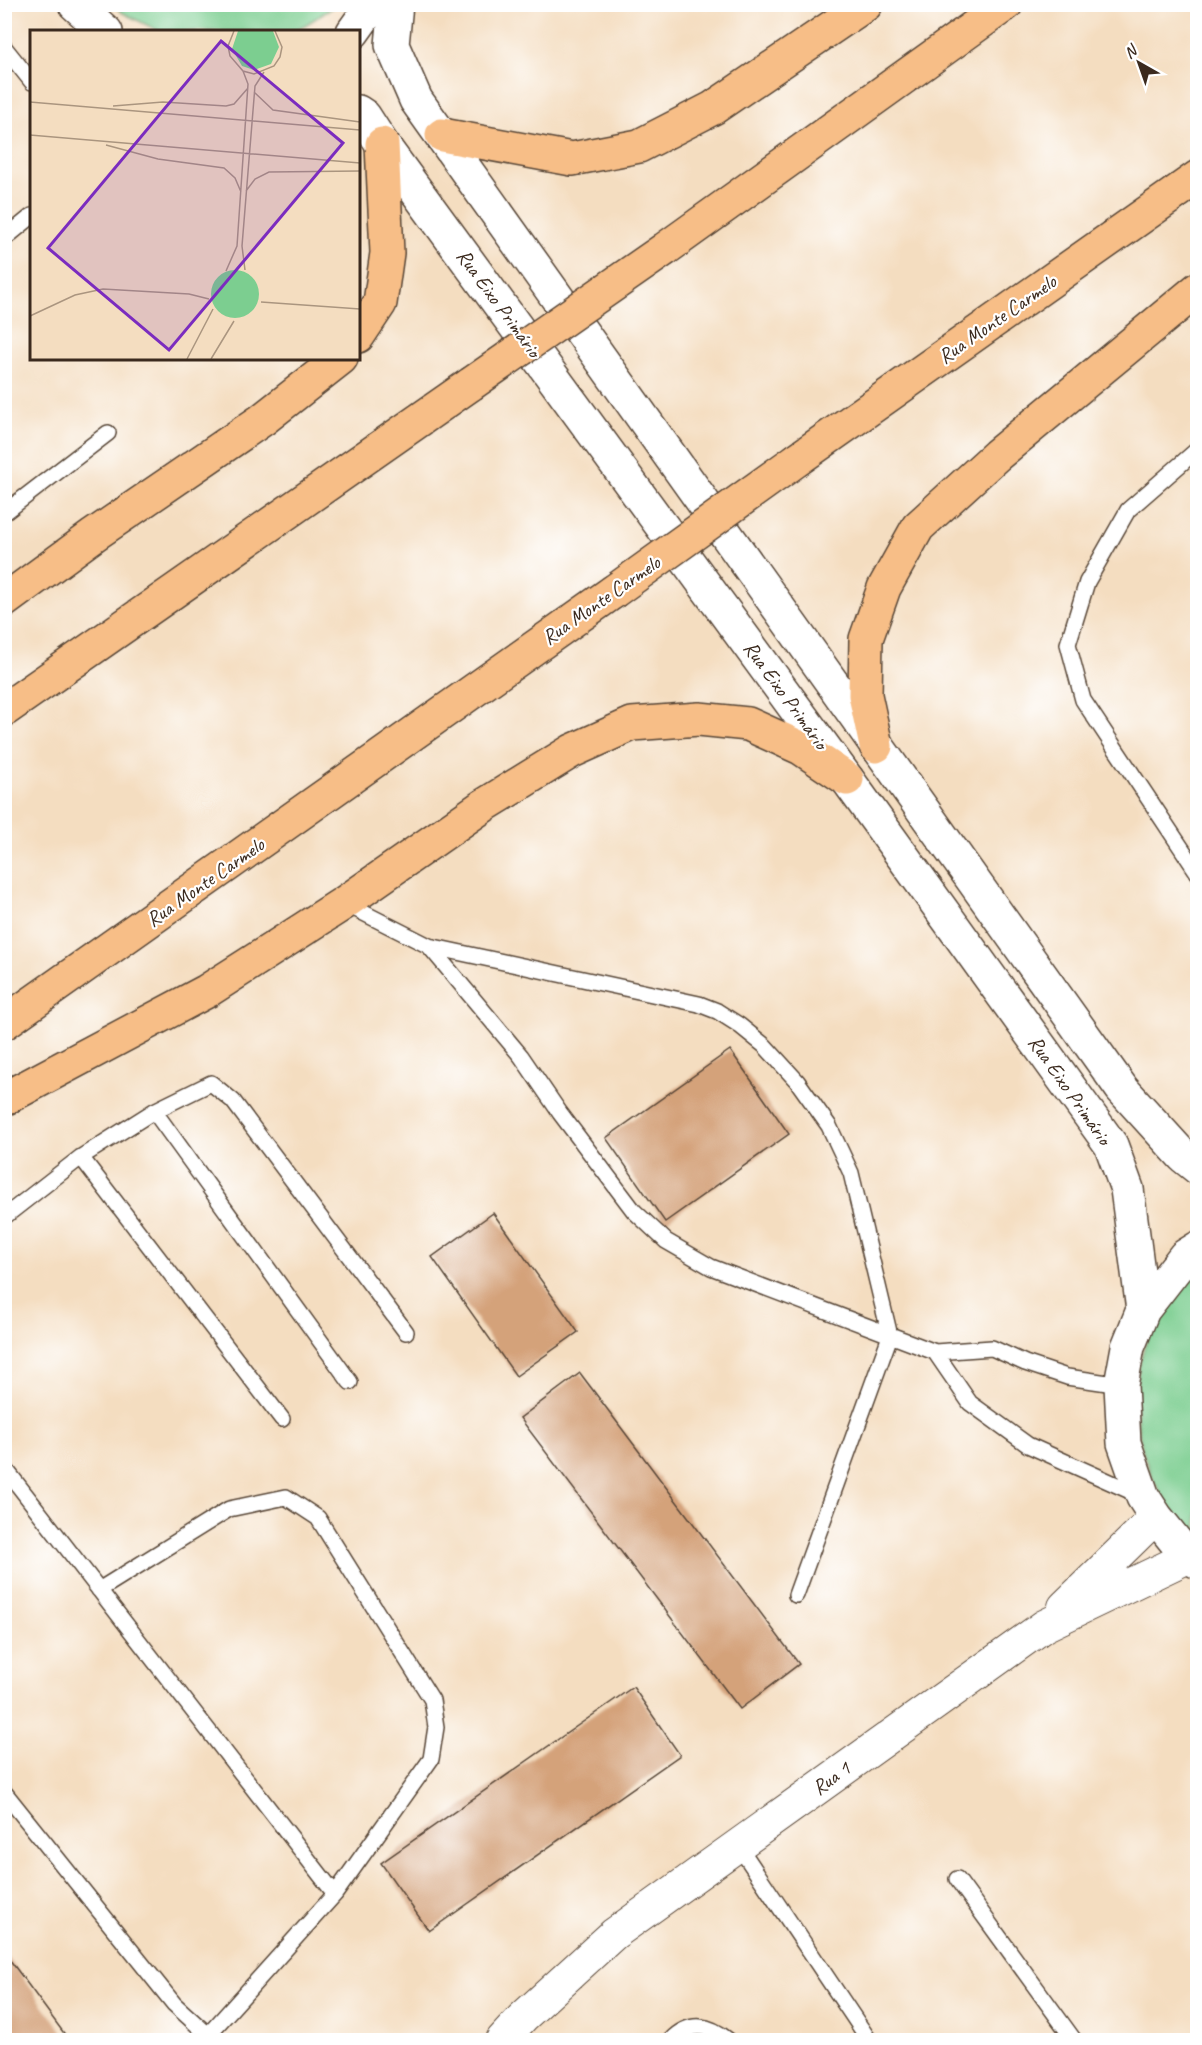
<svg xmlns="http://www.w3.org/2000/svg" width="1202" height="2045" font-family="Caveat,sans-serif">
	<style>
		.green { fill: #7cce90; stroke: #5c7c57; stroke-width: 1.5 }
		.building { fill: #d4a27a }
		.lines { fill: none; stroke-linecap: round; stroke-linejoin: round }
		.service-casing { stroke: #574536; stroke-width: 18 }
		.minor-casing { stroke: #574536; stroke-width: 34 }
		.tertiary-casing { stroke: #574536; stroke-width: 36 }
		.trunk-casing { stroke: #574536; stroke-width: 36 }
		.service { stroke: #fff; stroke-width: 15 }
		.minor { stroke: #fff; stroke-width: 32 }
		.tertiary { stroke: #fff; stroke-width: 33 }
		.trunk { stroke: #f7be87; stroke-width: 33 }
		.trunk-bridge-casing { stroke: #574536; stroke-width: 36; stroke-linecap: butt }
		.trunk-bridge { stroke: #f7be87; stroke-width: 33 }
		.labels { text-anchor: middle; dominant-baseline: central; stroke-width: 4.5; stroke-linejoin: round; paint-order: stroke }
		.street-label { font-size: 21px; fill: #3b2a1e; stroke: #fff }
		.inset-road { fill: none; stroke: #aa957f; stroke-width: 1.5 }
		.view { fill: #7b2cbf; fill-opacity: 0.15; stroke: #7b2cbf; stroke-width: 3 }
		.inset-edge { fill: none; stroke: #3b2a1e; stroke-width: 3 }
	</style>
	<rect width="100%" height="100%" fill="#fff"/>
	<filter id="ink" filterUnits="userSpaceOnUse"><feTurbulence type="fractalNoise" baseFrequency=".0167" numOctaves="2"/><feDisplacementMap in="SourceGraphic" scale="12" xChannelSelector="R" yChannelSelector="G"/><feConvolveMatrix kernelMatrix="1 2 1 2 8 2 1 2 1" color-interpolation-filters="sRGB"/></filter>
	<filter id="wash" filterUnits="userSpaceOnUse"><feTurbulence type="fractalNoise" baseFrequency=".008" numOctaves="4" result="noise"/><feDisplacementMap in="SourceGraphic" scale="24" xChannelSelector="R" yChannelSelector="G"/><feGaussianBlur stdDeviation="1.35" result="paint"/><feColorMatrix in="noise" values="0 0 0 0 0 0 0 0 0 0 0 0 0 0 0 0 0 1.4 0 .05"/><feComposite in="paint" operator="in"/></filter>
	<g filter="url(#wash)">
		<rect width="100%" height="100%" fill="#f4ddc0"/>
		<path class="green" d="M113,5H337L305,25L290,32L159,31L123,13Z
			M1197,1268V1537C1183,1523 1169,1509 1159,1491C1131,1440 1127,1370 1157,1318C1162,1310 1169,1303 1174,1296C1181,1287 1188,1275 1197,1268Z"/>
		<g id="blocks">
			<path class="building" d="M730,1050L789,1134L665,1222L606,1138Z
				M493,1213L578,1332L516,1376L432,1257Z
				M580,1373L799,1664L740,1709L520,1418Z
				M633,1687L680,1755L429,1931L381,1863Z
				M4,1952L69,2040H4Z"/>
		</g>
	</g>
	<g filter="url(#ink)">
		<use href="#blocks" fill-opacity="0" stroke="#574536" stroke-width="1.5"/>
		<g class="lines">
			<defs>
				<path id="service" d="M4,47L32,82
					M4,239L32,216
					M1198,449L1128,510L1087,582L1068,644L1083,700L1198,873
					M4,513L108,433
					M344,903L429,946L699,1004L717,1011L739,1025L765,1046L797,1081L829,1126L851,1173L890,1336L796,1595
					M429,946L521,1056L560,1113L634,1211L666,1241L711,1267L935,1352L992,1348L1025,1363L1067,1377L1121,1385
					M154,1111L350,1382
					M81,1157L282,1419
					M4,1217L81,1157L154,1111L211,1083L233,1101L406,1332
					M935,1352L970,1403L1028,1445L1139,1495
					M4,1467L335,1894
					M99,1590L229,1509L286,1497L318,1518L432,1700L436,1727L431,1759L335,1894L208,2035
					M4,1792L174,2004L208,2035L209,2040
					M738,1845L869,2040
					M957,1879L1074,2040
					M671,2040C690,2020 710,2025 728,2040"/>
				<path id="minor" d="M1064,1607L1156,1517
					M502,2040L523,2017L614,1934L1044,1626L1188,1557"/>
				<path id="tertiary" d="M75,4L106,32
					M396,4L392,45L416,100L1122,1089L1183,1156L1198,1168
					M353,32L373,4
					M358,112L364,116L382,144L847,779L1111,1145L1127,1189L1143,1310
					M1198,1248L1185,1256L1143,1310L1128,1347L1121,1385L1124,1443L1143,1497L1156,1517L1188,1557L1198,1562"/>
				<path id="trunk" d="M442,135L572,159L639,146L713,108L866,4
					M665,249L1006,4
					M358,336L380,303L387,253L382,144
					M798,459L1198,177
					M4,601L94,535L262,420L341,358
					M4,710L471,384
					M876,746L865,695L866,639L884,588L918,527L997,455L1198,289
					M4,1023L613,592
					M4,1099L207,991L344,903L483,806L572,751L632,724L699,719L748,724L801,748L847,779"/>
			</defs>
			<use href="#service" class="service-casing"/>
			<use href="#minor" class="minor-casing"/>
			<use href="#tertiary" class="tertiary-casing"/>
			<use href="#trunk" class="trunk-casing"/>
			<use href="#service" class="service"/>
			<use href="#minor" class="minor"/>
			<use href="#tertiary" class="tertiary"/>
			<use href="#trunk" class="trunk"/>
			<defs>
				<path id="trunk-bridge" d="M471,384L665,249
					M613,592L798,459"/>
			</defs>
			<use href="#trunk-bridge" class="trunk-bridge-casing"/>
			<use href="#trunk-bridge" class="trunk-bridge"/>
		</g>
	</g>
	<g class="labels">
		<g class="street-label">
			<text transform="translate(499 303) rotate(54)">Rua Eixo Primário</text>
			<text transform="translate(997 319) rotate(-35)">Rua Monte Carmelo</text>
			<text transform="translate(601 600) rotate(-35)">Rua Monte Carmelo</text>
			<text transform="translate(786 695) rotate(54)">Rua Eixo Primário</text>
			<text transform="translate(205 882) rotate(-35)">Rua Monte Carmelo</text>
			<text transform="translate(1070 1090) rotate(55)">Rua Eixo Primário</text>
			<text transform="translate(831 1778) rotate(-36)">Rua 1</text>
		</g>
	</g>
	<g transform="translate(30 30)">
		<rect width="330" height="330" fill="#f4ddc0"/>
		<path d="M208,1H243L249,17L241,34L224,40L212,36L202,19ZM181 264a24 24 0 1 1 48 0a24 24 0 1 1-48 0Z" fill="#7cce90"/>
		<path class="inset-road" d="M204,1L198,16L200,26L213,41L224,44L244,36L250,27L252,17L245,1M224,62L243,80L330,92M0,72L330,100M83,76L133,72L196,76L204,74L218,58M0,105L330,133M76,115L128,129L194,138L205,148L211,162M216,161L225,149L239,142L330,141M215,240L212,216L225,56L234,42M196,241L207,216L218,54L213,41M231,272L330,279M0,286L45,265L73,259L159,264L179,269M157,329L183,279M181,329L204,291"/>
		<path class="view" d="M191,11L313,113L139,320L18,218Z"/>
		<rect width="330" height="330" class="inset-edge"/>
	</g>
	<rect width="1202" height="2045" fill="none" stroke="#fff" stroke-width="24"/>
	<g transform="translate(1139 63) rotate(320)" stroke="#ffffff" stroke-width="4.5" paint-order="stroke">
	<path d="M0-4.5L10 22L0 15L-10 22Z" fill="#3b2a1e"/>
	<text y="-9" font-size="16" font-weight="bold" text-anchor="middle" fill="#3b2a1e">N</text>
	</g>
</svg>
